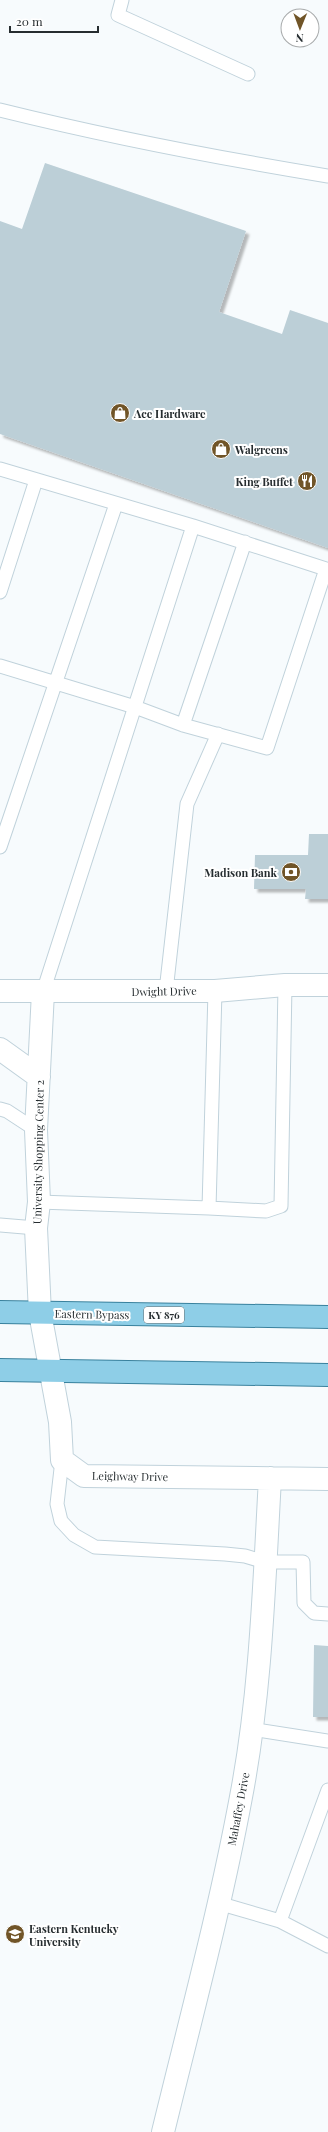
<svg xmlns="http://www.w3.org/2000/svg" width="328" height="2132" font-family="'Playfair Display',serif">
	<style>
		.building { fill: #bccfd7; filter: url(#shadow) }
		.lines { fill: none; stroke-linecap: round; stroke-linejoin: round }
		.service-casing { stroke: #c0d2db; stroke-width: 15 }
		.minor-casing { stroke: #c0d2db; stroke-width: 24 }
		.primary-casing { stroke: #39819d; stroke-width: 24 }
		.service { stroke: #fff; stroke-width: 13 }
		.minor { stroke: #fff; stroke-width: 22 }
		.primary { stroke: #8ecee7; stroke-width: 22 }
		.labels { text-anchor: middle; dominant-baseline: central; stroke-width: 4; stroke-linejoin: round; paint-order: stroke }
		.shield { fill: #fff; stroke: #676c6e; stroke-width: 1 }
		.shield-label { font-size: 10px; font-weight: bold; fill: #262d30 }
		.poi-label { font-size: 11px; font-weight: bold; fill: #262d30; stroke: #fff; text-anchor: start }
		.street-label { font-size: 11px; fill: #262d30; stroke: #fff }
	</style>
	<defs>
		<filter id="shadow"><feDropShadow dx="3.5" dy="3.5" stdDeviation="1" flood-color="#0004"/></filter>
	</defs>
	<rect width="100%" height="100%" fill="#f7fbfd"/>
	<path class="building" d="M45,163L246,231L219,312L282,334L290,310L328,323V548L0,434V221L22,229Z
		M309,834H328V899H305L306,889H254L255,855H308Z
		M314,1645L328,1646V1717H313Z"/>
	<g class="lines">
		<defs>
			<path id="service" d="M122,0L118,15L248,74
				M0,110C109,137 218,158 328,176
				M0,469L193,526L326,569L267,748L183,725L135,707L0,666
				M0,592L36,480
				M183,725L245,542
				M0,847L116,504
				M166,991L187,804L218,734
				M43,992L193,526
				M0,1109L7,1111L36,1130
				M39,1202L209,1208L215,991
				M209,1208L266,1211L281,1206L285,985
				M0,1225L36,1228
				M62,1460L57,1504L61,1521L74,1535L95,1547L225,1554L245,1556L265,1562H303L304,1603L314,1613L328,1614
				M251,1729L328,1741
				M218,1903L280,1921L328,1946
				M280,1921L328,1790"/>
			<path id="minor" d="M0,991H215L285,985H328
				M43,992L36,1130L39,1202L36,1228L40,1313L60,1422L62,1460L84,1476L328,1479
				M0,1049L39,1077
				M163,2132C190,2021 220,1910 241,1797C261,1693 264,1585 270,1478"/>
			<path id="primary" d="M0,1312L328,1317
				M0,1370L328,1375"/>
		</defs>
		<use href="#service" class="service-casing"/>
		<use href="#minor" class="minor-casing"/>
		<use href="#primary" class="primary-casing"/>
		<use href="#service" class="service"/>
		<use href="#minor" class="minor"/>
		<use href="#primary" class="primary"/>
	</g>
	<defs>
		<symbol id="shop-disc" viewBox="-11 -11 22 22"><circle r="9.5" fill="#715528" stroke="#fff"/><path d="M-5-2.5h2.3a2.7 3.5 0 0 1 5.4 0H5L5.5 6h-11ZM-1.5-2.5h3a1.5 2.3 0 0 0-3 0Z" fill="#fff"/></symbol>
		<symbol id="restaurant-disc" viewBox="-11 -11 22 22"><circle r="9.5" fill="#715528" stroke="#fff"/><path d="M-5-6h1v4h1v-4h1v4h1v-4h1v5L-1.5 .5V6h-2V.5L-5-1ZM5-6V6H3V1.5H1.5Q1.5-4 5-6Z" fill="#fff"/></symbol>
		<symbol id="bank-disc" viewBox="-11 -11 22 22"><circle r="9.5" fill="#715528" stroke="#fff"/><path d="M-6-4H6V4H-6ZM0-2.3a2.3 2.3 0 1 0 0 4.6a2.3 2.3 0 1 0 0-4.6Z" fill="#fff"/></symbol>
		<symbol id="university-disc" viewBox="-11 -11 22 22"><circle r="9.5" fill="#715528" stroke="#fff"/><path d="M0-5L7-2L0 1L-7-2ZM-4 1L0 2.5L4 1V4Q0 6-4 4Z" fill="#fff"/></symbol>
	</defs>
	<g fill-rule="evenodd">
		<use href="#shop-disc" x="109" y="402" width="22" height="22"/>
		<use href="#shop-disc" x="210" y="438" width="22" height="22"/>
		<use href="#restaurant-disc" x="296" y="470" width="22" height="22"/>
		<use href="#bank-disc" x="280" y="861" width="22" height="22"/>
		<use href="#university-disc" x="4" y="1923" width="22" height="22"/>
	</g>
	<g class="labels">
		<rect class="shield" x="144" y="1307" width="40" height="16" rx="3"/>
		<g class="shield-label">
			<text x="164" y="1315">KY 876</text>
		</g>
		<g class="poi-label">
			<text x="134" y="413">Ace Hardware</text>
			<text x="235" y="449">Walgreens</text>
			<text x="293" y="481" text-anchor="end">King Buffet</text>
			<text x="277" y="872" text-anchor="end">Madison Bank</text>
			<text x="29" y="1928">Eastern Kentucky<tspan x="29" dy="13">University</tspan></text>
		</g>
		<g class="street-label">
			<text transform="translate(164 991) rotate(-1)">Dwight Drive</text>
			<text transform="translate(38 1152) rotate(-89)">University Shopping Center 2</text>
			<text transform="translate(92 1314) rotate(1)">Eastern Bypass</text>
			<text transform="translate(130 1476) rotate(1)">Leighway Drive</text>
			<text transform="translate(238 1809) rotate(-79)">Mahaffey Drive</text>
		</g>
	</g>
	<g transform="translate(300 28) rotate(181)"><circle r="19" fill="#ffffff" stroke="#a8abac"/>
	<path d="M0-3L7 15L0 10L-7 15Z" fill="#715528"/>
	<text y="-6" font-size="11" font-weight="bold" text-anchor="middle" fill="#262d30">N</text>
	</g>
	<path d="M10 26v6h88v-6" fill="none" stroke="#262d30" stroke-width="2"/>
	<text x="16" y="26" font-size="12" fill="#262d30" stroke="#ffffff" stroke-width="3" paint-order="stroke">20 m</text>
</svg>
